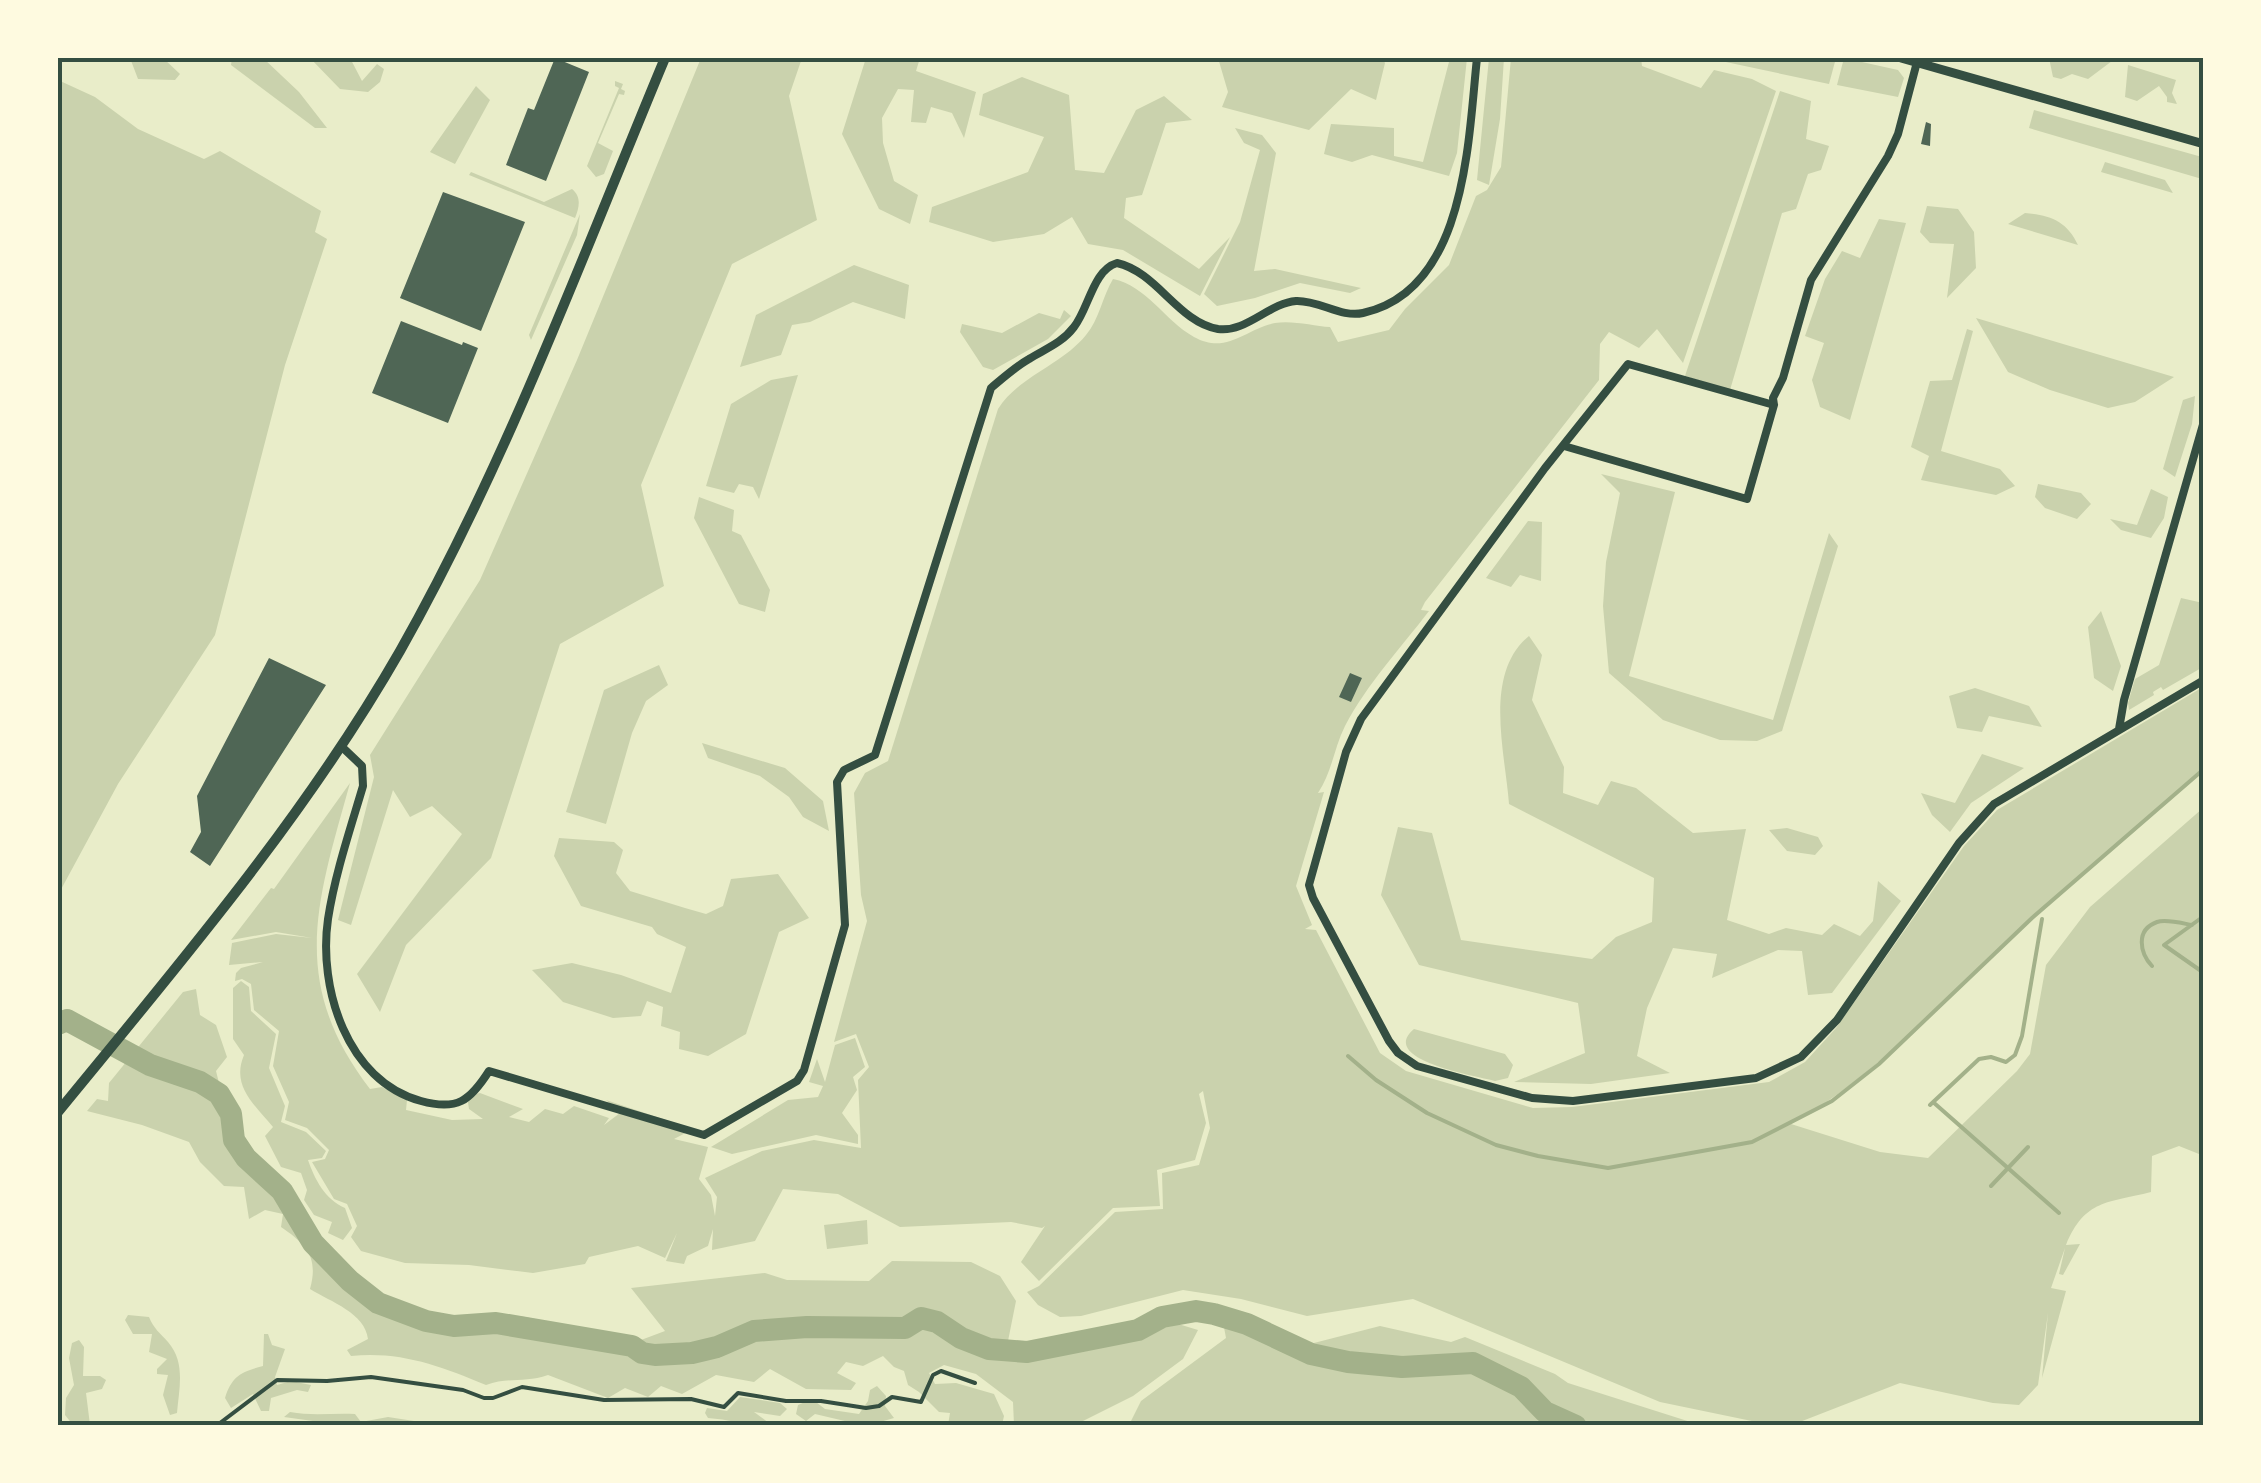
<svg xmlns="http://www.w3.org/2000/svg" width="2261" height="1483" font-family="'Roboto Serif',serif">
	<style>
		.green { fill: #cad2ad }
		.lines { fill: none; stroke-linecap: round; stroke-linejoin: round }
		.stream { stroke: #a3b18a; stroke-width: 4 }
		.river { stroke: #a3b18a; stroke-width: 22 }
		.building { fill: #4f6655 }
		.service { stroke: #344e41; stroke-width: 4 }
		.minor { stroke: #344e41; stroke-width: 8 }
		.tertiary { stroke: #344e41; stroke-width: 9 }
		.secondary { stroke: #344e41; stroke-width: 10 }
		.neatline { fill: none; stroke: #344e41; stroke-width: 4 }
	</style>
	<rect width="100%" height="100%" fill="#e9edc9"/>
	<path class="green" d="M130,58H163L180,74L175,80L138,79Z
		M232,58H263L299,92L327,128H315L231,65Z
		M310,58H350L362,81L377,64L384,69L380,82L368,92L340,89Z
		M701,58H802L789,96L817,220L732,264L641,485L664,586L560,644L491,858L406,945L380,1012L357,974L462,834L432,806L410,817L393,790L351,925L338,920L374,777L370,755L480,580L577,360Z
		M866,58H920L916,71L976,92L964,138L952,113L931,107L926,123L911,122L914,90L898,89L882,118L883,143L894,181L918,195L910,224L879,209L842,134Z
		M1218,58H1382L1385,63L1376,100L1351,89L1309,130L1222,107L1228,92Z
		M1450,58H1467L1457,153L1449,176L1372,155L1352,162L1324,154L1331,124L1394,128V156L1423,162Z
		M1489,58H1504L1500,119L1489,185L1477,180Z
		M1511,58H1641L1642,66L1701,88L1714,70L1752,79L1776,91L1683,363L1657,329L1639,348L1609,332L1600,344L1599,380L1425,602L1421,610L1429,611C1400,649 1367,684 1345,726C1334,748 1332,772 1318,793L1324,792L1296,886L1312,925L1305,929L1316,930L1380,1053L1406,1071L1533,1108L1572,1107L1769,1082L1805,1062L1836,1028L1964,846L1997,810L2203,687V769C2141,826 2075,878 2013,936C1941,1002 1877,1076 1791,1124L1880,1152L1928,1158L2017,1071L2030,1054L2046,965L2090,907L2203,808V1167L2199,1154L2179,1146L2152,1156L2151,1192C2108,1203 2085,1199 2066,1245L2080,1244L2063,1275L2059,1274L2065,1248L2051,1288L2066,1291L2042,1378L2048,1313L2038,1385L2019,1405L1993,1403L1900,1383L1792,1425H1771L1660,1402L1413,1299L1307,1316L1241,1299L1183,1290L1081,1316L1060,1317L1038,1305L1027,1292L1039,1286L1115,1212L1163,1209L1162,1173L1199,1165L1210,1128L1203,1091L1199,1094L1206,1123L1195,1160L1157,1170L1160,1206L1113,1208L1039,1281L1021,1262L1045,1226L1042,1228L1011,1222L900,1227L838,1194L783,1189L755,1241L712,1250L713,1229L708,1246L687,1256L684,1264L666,1261L677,1233L665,1258L638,1246L589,1257L585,1264L533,1273L469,1265L405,1263L361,1251L351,1237L357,1226L347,1204L334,1199L312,1162L325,1159L329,1150L307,1128L285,1120L289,1102L273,1066L279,1031L254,1010L251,984L242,979L235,981L236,973L241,968L263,962L229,965L232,943L276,934L312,938L276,932L231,940L271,888L274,889L350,783C317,902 288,982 370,1089L382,1087L407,1100L406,1110L452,1120L483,1119L469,1109L467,1096L480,1093L523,1109L509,1117L529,1122L545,1109L563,1114L574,1106L609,1118L604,1125L620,1113L606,1100L693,1129L674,1139L708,1147L699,1179L711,1195L715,1216L717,1197L705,1178L762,1151L814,1140L861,1148L858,1080L869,1067L856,1034L834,1042L867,921L861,895L854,793L865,773L888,761L998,409C1019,376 1062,365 1086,335C1099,320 1103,295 1113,279C1147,286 1164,320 1194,337C1227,355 1245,329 1275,323C1292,320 1314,326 1330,327L1338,342L1389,330L1405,309L1449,265L1476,196L1487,190L1501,167Z
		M1707,58H1836L1829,84Z
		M1844,58L1898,70L1904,78L1898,97L1837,85Z
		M2049,58H2116L2088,79L2072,74L2061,79L2053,77Z
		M2128,65L2176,80L2172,93L2177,104L2167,102V97L2159,86L2137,101L2125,97Z
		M1022,77L1069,95L1075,170L1104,173L1136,110L1164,96L1192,120L1166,123L1142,195L1126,198L1124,218L1199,269L1230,237L1200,296L1123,250L1088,244L1072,217L1044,234L993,242L929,222L932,207L1028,172L1044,137L979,115L983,94Z
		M58,80L95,97L138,129L204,159L220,151L321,211L315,232L327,239L285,365L215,635L118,784L58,895Z
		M615,81L623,84L621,89L625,91L624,95L619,94L598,143L613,151L604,174L596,177L587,166L619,88L615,86Z
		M476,86L490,100L455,164L430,152Z
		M1780,91L1811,101L1806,139L1829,146L1821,170L1808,174L1796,209L1782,213L1730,390L1685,376Z
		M2034,110L2202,157V179L2029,128Z
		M1235,128L1262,135L1276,153L1254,271L1275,269L1361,288L1350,293L1300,283L1255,298L1217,306L1204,294L1240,222L1260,150L1244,143Z
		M2105,162L2165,180L2173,193L2101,172Z
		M471,172L544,202L572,189C582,197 579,208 575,218L469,175Z
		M1927,206L1958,209L1974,232L1976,268L1947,298L1954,244L1930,243L1920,232Z
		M2025,213C2050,215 2067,221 2078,245L2008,224Z
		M580,214L577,235L531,340L529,335Z
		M1879,219L1906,223L1850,420L1820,407L1812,380L1824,343L1805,336L1825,279L1842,251L1860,258Z
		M854,265L909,285L905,319L853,302L810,322L792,325L781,355L740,367L756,315Z
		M1064,310L1071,316L1048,339L993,370L983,367L960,332L962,324L1002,333L1039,313L1060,319Z
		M1976,318L2174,377L2135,402L2108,408L2050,390L2008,372Z
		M1967,329L1973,331L1941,451L2000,469L2015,486L1996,495L1921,480L1929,456L1911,447L1930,381L1952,380Z
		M798,375L759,499L753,487L739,484L734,493L706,486L731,404L771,380Z
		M2195,396L2192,424L2175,477L2163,469L2183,400Z
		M1601,474L1675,492L1629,676L1773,720L1829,533L1838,546L1782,731L1757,741L1720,740L1663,720L1609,673L1603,606L1606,562L1620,493Z
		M2038,484L2081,493L2091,504L2077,519L2045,508L2035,497Z
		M2151,489L2168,497L2164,518L2151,538L2121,530L2110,519L2137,525Z
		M699,497L734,510L732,531L741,535L770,590L765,612L739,604L694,518Z
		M1528,521L1542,522L1541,581L1520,575L1511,587L1486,578Z
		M2181,598L2203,603V667L2163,690L2161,687L2153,692L2154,695L2129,710L2128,703L2135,679L2159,665Z
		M2101,611L2121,666L2113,691L2094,678L2088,627Z
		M1529,636L1542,655L1532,700L1564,767L1563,793L1598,805L1611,781L1636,788L1693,833L1746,829L1727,920L1769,934L1786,928L1822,935L1834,924L1860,936L1873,921L1878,881L1901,901L1832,993L1808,995L1802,951L1778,950L1712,978L1717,954L1673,948L1647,1008L1637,1056L1670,1073L1591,1084L1514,1082L1585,1053L1578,1003L1419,965L1381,895L1398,827L1432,833L1461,940L1592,959L1616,937L1652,922L1654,878L1509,804C1505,751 1483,674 1529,636Z
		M659,665L668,685L646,701L632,733L606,824L566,812L604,690Z
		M1975,688L2029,706L2042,727L1989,716L1982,732L1957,728L1949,696Z
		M702,743L785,768L823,801L829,831L803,817L789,797L760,776L708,758Z
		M1982,754L2024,768L1971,803L1950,832L1932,815L1921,793L1955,803Z
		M1787,828L1818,837L1823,846L1815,855L1787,851L1769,830Z
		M559,838L614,842L623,850L616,873L630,891L685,908L706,914L723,906L731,879L778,874L809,918L779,932L746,1034L708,1056L679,1049L680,1032L661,1026L663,1007L647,1001L641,1016L613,1018L563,1002L532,970L572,963L621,975L671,993L686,947L657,934L652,927L581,906L554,856Z
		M241,981L249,987L251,1011L276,1034L269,1068L285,1106L281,1122L306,1132L326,1151L322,1158L308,1160C315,1180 325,1199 345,1208L352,1228L343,1240L328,1233L332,1222L314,1215L304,1200L307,1190L301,1173L281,1167L265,1136L273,1127C254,1104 231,1086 244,1055L233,1039V988Z
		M196,989L200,1015L216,1025L227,1057L216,1071L221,1091L253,1153L296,1224L370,1289L444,1321L520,1316L641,1340L665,1331L631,1288L765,1273L787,1280L869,1281L892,1261L971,1262L1000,1276L1016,1301L1008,1341L1055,1342L1165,1320L1198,1330L1183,1359L1133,1396L1075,1425H1014L1013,1402L976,1374L944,1365L929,1373L935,1384L956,1383L994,1394L1004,1416L1002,1425H948L950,1413L939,1412L919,1392L908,1385L904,1371L894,1367L883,1356L863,1366L846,1362L837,1373L856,1383L851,1390L806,1389L770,1369L754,1382L716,1375L682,1394L661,1386L648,1397L625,1388L608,1398L548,1375C525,1383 508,1377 486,1385C440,1366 401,1351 351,1356L347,1350L368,1339C365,1313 331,1302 310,1289C319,1257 306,1244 281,1227L283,1214L265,1210L249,1219L244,1187L224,1186L200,1162L189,1142L142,1125L87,1111L97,1099L108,1101L109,1083L183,992Z
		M1414,1029L1505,1054L1513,1065L1508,1078L1495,1081C1477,1076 1377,1060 1414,1029Z
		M855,1038L865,1067L853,1077L857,1090L842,1113L858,1135V1144L816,1135L732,1154L711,1147L788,1100L818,1097L823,1086L809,1082L817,1059L825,1082L835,1045Z
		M867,1220L868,1244L827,1249L824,1225Z
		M128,1315L149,1317C154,1329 160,1333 168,1342C186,1363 179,1388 177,1413L170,1415L163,1395L168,1375L157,1374V1369L167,1359L149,1352L152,1334H133L125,1320Z
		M1223,1322L1273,1341L1310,1344L1380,1326L1451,1342L1465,1337L1555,1374L1568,1383L1700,1425H1585L1546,1407L1523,1382L1476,1359H1456L1460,1367L1482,1372L1559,1425H1129L1141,1401L1226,1338Z
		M264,1334H268L272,1345L285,1349L275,1377L277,1385L291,1381L311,1385L308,1392L297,1390L271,1398L269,1411H261L253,1394L231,1408L225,1398C232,1376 241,1372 263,1366Z
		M79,1340L84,1347L83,1376H100L106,1380L102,1389L86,1393L90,1425H73L65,1415L66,1398L74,1385L69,1358L72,1343Z
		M877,1386L886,1396L885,1406L894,1418L866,1426L815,1414L806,1421L796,1414L798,1405L812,1399L825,1409L859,1414L868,1401L870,1390Z
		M740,1397L780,1403L787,1409L780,1416L754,1412L769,1423H778V1426C753,1426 732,1420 708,1418L705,1413L707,1408L727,1411Z
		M290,1412C311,1416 332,1413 355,1414L361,1422L388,1417L440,1425L349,1426L284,1417Z"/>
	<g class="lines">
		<path class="stream" d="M2204,916L2164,945L2204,973
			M2152,966C2140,953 2135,930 2157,922C2166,919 2181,923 2192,925
			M1348,1056L1376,1080L1427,1113L1496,1145L1538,1156L1608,1168L1752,1142L1832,1101L1879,1064L2032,918L2204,769
			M1933,1102L2059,1213
			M1930,1105L1979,1059L1991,1057L2006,1062L2015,1055L2022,1036L2042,919
			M1991,1186L2028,1147"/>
		<path class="river" d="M58,1024L67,1020L150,1065L200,1082L219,1094L231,1114L234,1140L246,1158L282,1191L313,1243L350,1281L378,1303L426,1321L454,1326L496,1323L632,1346L642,1353L655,1355L692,1353L717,1347L754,1331L807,1327L905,1328L921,1318L937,1322L961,1338L989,1349L1027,1352L1138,1330L1162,1317L1196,1311L1214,1314L1247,1324L1311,1354L1348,1362L1402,1367L1473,1363L1521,1387L1545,1412L1576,1426"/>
	</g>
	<path class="building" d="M555,58L589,72L546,181L506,165L528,108L534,110Z
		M1926,122L1931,124L1930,146L1921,144Z
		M443,192L525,222L481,331L400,298Z
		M401,321L462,345L463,342L478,348L448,423L372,393Z
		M269,658L326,685L210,866L190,852L201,832L197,796Z
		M1350,673L1362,678L1351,702L1339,697Z"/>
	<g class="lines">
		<path class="service" d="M216,1426L277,1380L327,1381L371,1377L463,1390L484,1398H493L522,1387L604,1400L691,1399L724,1407L738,1393L786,1401H821L866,1408L879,1406L892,1397L921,1402L933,1375L941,1371L975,1383"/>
		<path class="minor" d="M1774,405L1628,364L1545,468L1361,719L1346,752L1309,885L1313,898L1389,1041L1398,1053L1417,1066L1532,1098L1573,1101L1756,1078L1801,1057L1837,1020L1959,843L1994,804L2204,680
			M1564,446L1747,499L1774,405L1773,398L1783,378L1811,280L1888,156L1898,134L1917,62
			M2119,729L2124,700L2204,421
			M341,746L362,766L363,786C350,830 335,874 328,919C318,988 347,1081 421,1101C457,1111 470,1101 489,1071L704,1135L797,1081L804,1070L845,925L837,782L844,770L875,755L991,388C1003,378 1015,367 1029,359C1045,349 1062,343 1074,327C1089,308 1093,270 1117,263C1157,272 1178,322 1218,329C1246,333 1269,303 1296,301C1319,300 1341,318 1363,313C1467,290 1468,140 1477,58"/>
		<path class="tertiary" d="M1901,58L2204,144"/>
		<path class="secondary" d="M58,1112C179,964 305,817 400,651C507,462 582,257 665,58"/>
	</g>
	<rect width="2261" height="1483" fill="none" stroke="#fefae0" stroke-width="120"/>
	<rect x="60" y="60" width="2141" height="1363" class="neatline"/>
</svg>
